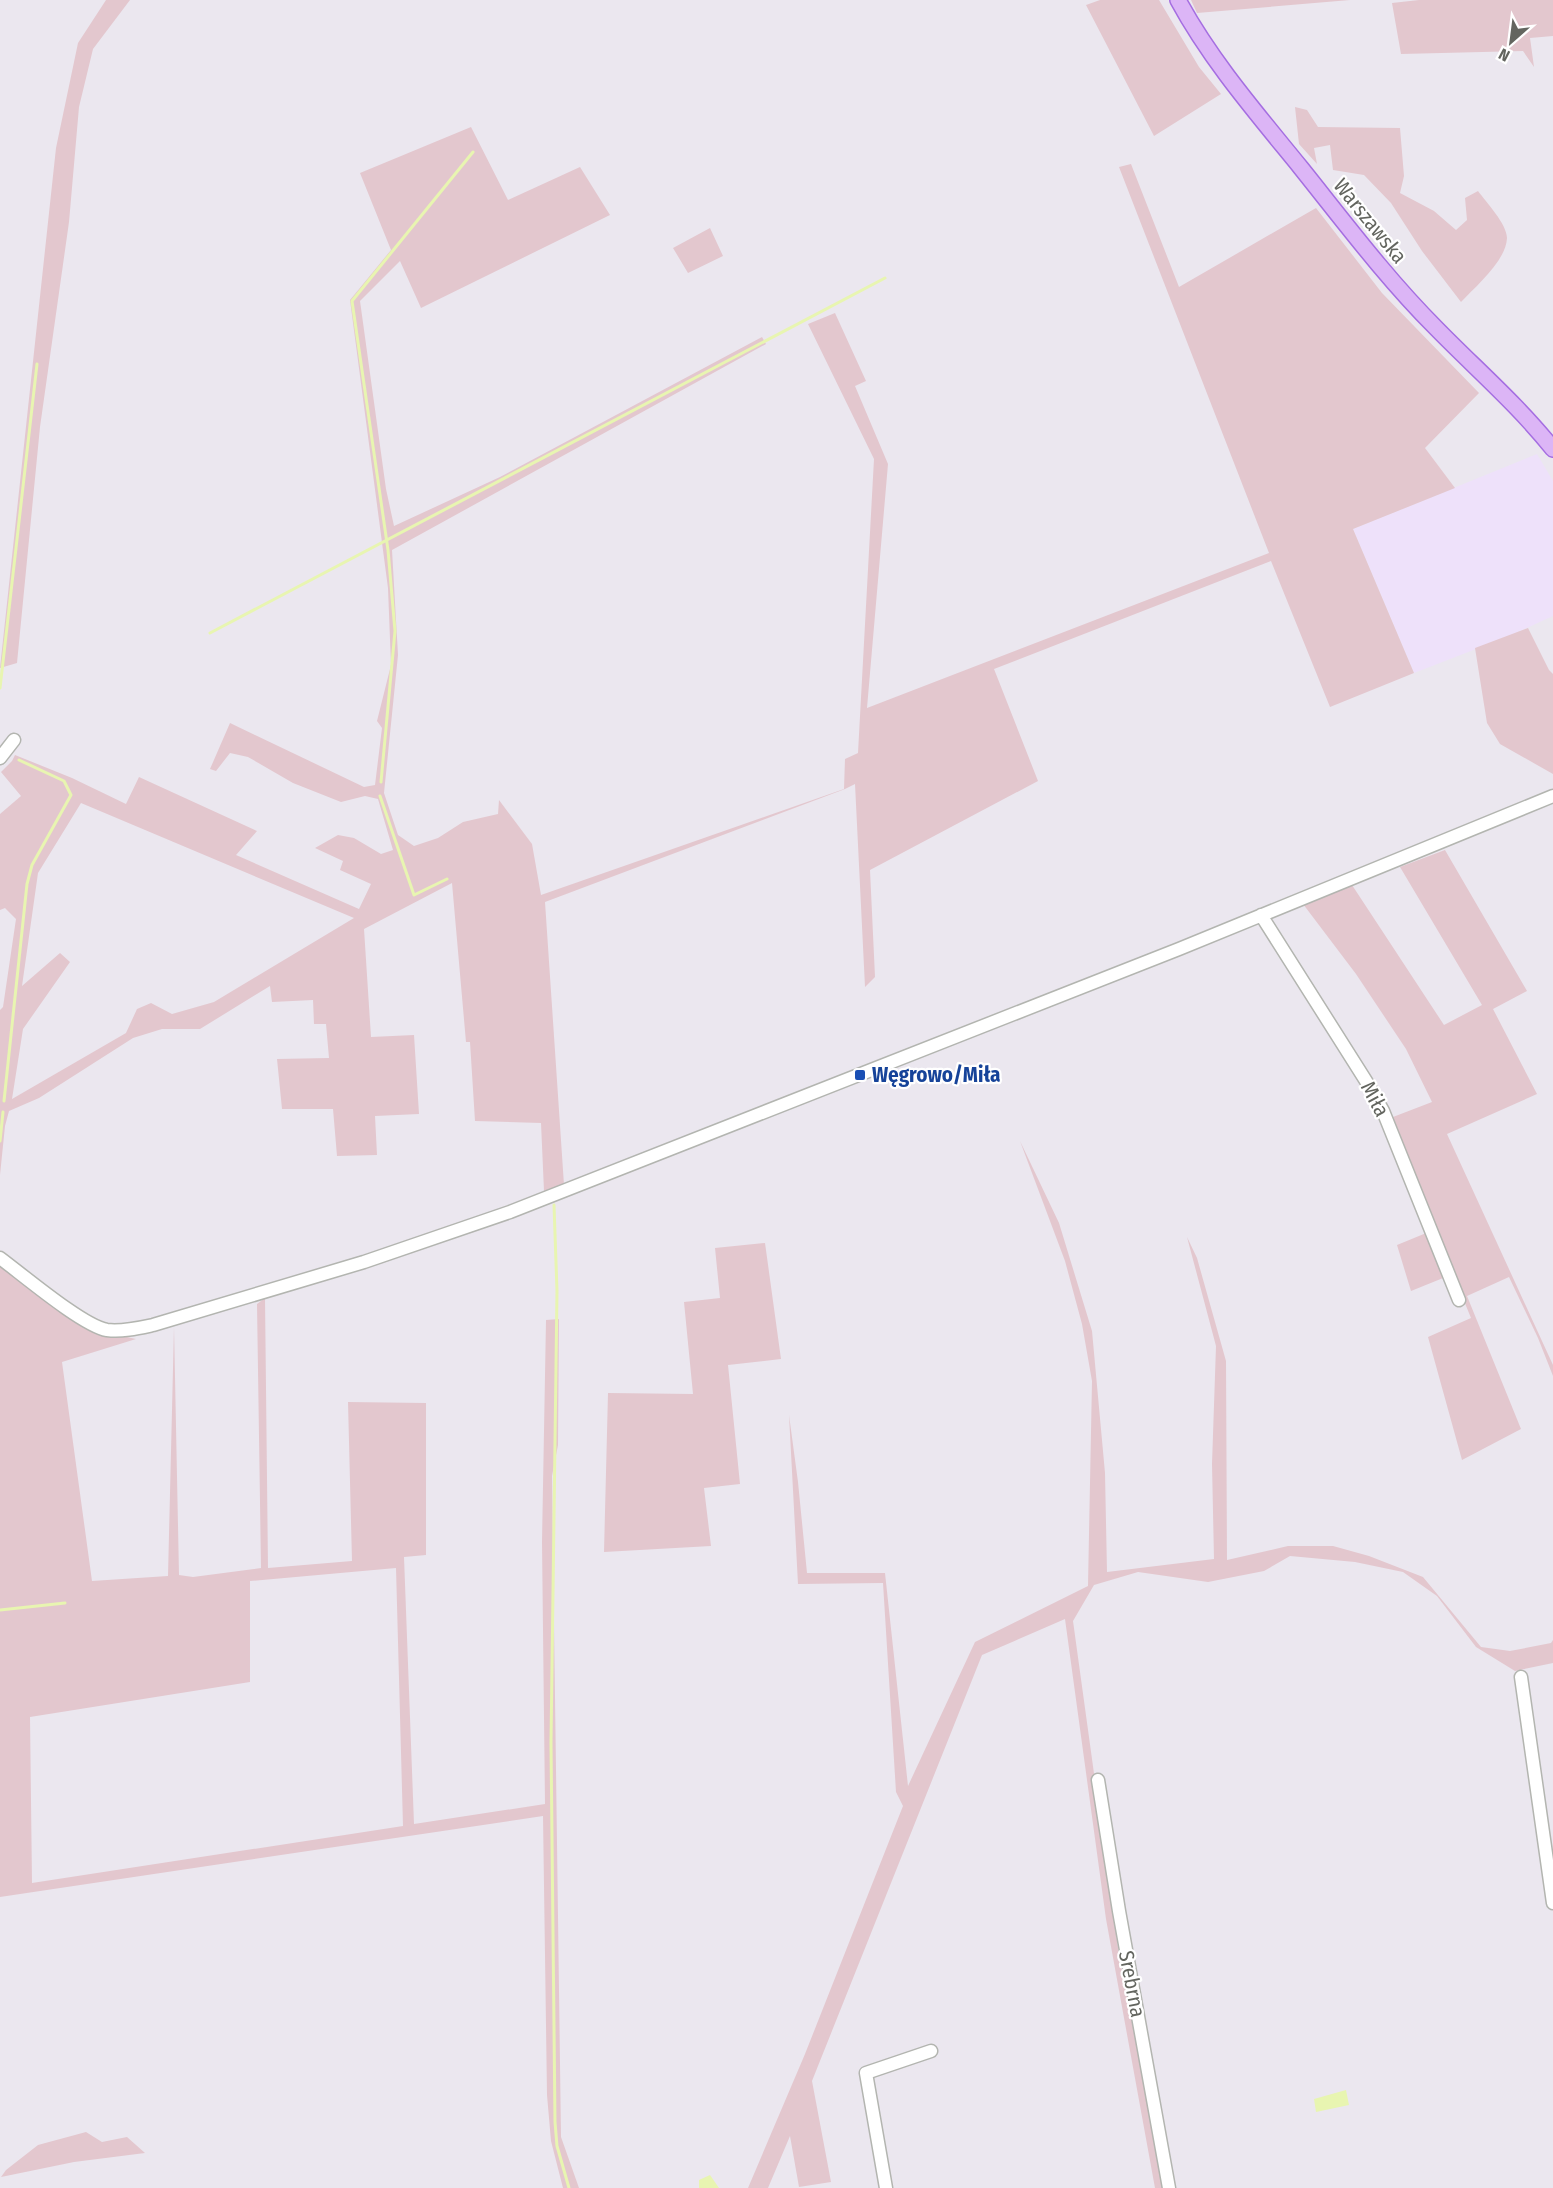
<svg xmlns="http://www.w3.org/2000/svg" width="1553" height="2188" font-family="'Fira Sans Condensed',sans-serif">
	<style>
		.commercial { fill: #eee1fa }
		.green { fill: #e3c7ce; fill-rule: evenodd }
		.water { fill: #e8f5b1 }
		.lines { fill: none; stroke-linecap: round; stroke-linejoin: round }
		.stream { stroke: #e8f5b1; stroke-width: 3 }
		.minor-casing { stroke: #b3b5b0; stroke-width: 15 }
		.major-casing { stroke: #a56ee1; stroke-width: 18 }
		.minor { stroke: #fff; stroke-width: 12 }
		.major { stroke: #dcb5f6; stroke-width: 15 }
		.transit-dot { fill: #1a4fb4; stroke: #fff; stroke-width: 2 }
		.labels { text-anchor: middle; dominant-baseline: central; stroke-width: 4.5; stroke-linejoin: round; paint-order: stroke }
		.street-label { font-size: 21px; fill: #63655f; stroke: #fff }
		.transit-label { font-size: 21px; font-weight: bold; fill: #164399; stroke: #fff; text-anchor: start }
	</style>
	<rect width="100%" height="100%" fill="#ebe7ef"/>
	<path class="commercial" d="M1537,454L1553,481V616L1507,637L1414,673L1353,529Z"/>
	<path class="green" d="M106,0H130L93,49L79,107L69,222L40,427L17,663L0,668L56,148L78,43Z
		M1100,0H1159L1199,67L1221,94L1154,136L1086,5Z
		M1191,0H1350L1197,13Z
		M1419,0H1553V36L1530,38L1534,67L1523,51L1401,54L1392,3Z
		M1295,107L1307,110L1318,127L1400,128L1404,176L1400,193L1434,211L1456,230L1467,220L1465,198L1478,191C1486,202 1507,224 1507,238C1506,261 1476,286 1461,302L1422,251L1391,203L1364,175L1333,170L1330,145L1314,148L1317,164L1299,144Z
		M471,127L508,200L580,167L610,215L421,308L400,261L360,301L386,489L394,526L500,477L762,337L766,344L392,550L398,655L384,793L398,835L414,846L438,838L463,822L498,814L499,800L532,844L541,895L844,789L845,759L858,753L874,459L808,324L835,313L866,381L855,386L888,464L867,708L1269,553L1119,167L1131,164L1179,287L1316,208L1382,293L1479,393L1425,448L1455,488L1353,529L1414,673L1330,707L1271,561L994,669L1038,781L870,870L875,977L865,987L855,784L845,789L545,902L564,1185L544,1191L541,1123L475,1121L470,1042H466L452,883L364,929L371,1037L414,1035L419,1114L375,1116L377,1155L337,1156L333,1109H282L277,1059L329,1058L326,1024H314L313,1000L272,1002L270,986L200,1029H162L133,1038L39,1098L9,1111L5,1126L0,1175V1010L3,1007L16,919L5,908L0,910V814L21,796L1,772L12,761L15,755L72,778L126,804L139,777L257,831L236,855L359,909L371,884L340,870L343,861L315,848L338,835L354,838L381,854L393,850L378,799L365,796L341,802L293,783L248,757L230,753L216,771L210,769L230,723L364,787L375,785L382,728L377,721L391,665L388,588L350,300L391,250L360,173ZM81,803L354,918L214,1002L172,1014L151,1003L137,1009L126,1033L12,1099L23,1029L70,962L60,953L22,986L38,873Z
		M710,228L723,256L688,273L673,248Z
		M1528,628L1549,670L1553,674V774L1500,744L1487,723L1475,648Z
		M1445,850L1527,991L1493,1009L1537,1094L1447,1134L1553,1365V1376L1538,1338L1509,1277L1467,1296L1521,1429L1462,1460L1428,1337L1471,1318L1453,1274L1411,1291L1397,1245L1436,1229L1393,1117L1432,1102L1406,1049L1356,974L1303,904L1352,885L1444,1025L1482,1005L1400,867Z
		M1020,1141L1059,1223L1092,1331L1105,1473L1107,1572L1214,1559L1212,1464L1216,1346L1187,1237L1197,1258L1226,1361L1227,1560L1288,1546H1333L1369,1556L1423,1577L1481,1647L1510,1651L1551,1643L1553,1640V1663L1515,1671L1476,1647L1437,1596L1403,1572L1355,1562L1290,1556L1264,1571L1208,1582L1138,1572L1094,1585L1073,1621L1119,1955L1164,2188H1155L1106,1919L1065,1619L982,1655L812,2081L831,2182L799,2187L790,2136L768,2188H748L805,2054L903,1806L896,1792L883,1583L798,1584L789,1415L798,1482L807,1573H885L908,1786L975,1642L1088,1586L1092,1381L1082,1324L1065,1261Z
		M765,1243L781,1359L728,1365L740,1484L704,1488L711,1546L604,1552L608,1393L693,1394L684,1302L720,1298L715,1248Z
		M0,1263L95,1330L136,1339L62,1362L92,1581L168,1576L174,1327L179,1575L193,1577L261,1568L257,1304L265,1298L268,1568L352,1561L348,1402L426,1403V1555L404,1557L414,1824L545,1804L542,1542L546,1320L559,1319L558,1445L552,1476L561,2137L579,2188H563L551,2141L547,2095L543,1816L0,1897ZM396,1568L403,1826L32,1883L30,1717L250,1682V1581Z
		M86,2132L102,2142L127,2137L145,2153L74,2162L1,2177L6,2170L38,2145Z"/>
	<path class="water" d="M1346,2090L1349,2105L1316,2112L1314,2099Z
		M710,2175L719,2188H699V2180Z"/>
	<g class="lines">
		<path class="stream" d="M210,633L885,278
			M0,688L37,364
			M381,782L395,631L388,550L352,301L473,152
			M380,796L414,895L447,879
			M4,1101L27,884L32,865L71,795L64,781L19,760
			M0,1141L3,1112
			M554,1205L557,1291L551,1743L555,2122L557,2146L569,2188
			M0,1610L65,1603"/>
		<defs>
			<path id="minor" d="M0,758L14,740
				M1261,915L1366,1081L1383,1111L1459,1300
				M0,1258C23,1275 83,1326 107,1330C122,1332 139,1328 153,1325L364,1262L510,1212L1179,949L1553,796
				M1521,1677L1553,1903
				M1098,1780L1119,1911L1169,2188
				M886,2188L866,2073L931,2051"/>
			<path id="major" d="M1178,0C1211,61 1258,115 1301,168C1345,223 1387,279 1436,328C1475,368 1518,405 1553,449"/>
		</defs>
		<use href="#minor" class="minor-casing"/>
		<use href="#major" class="major-casing"/>
		<use href="#minor" class="minor"/>
		<use href="#major" class="major"/>
	</g>
	<rect class="transit-dot" x="854" y="1069" width="12" height="12" rx="3"/>
	<g class="labels">
		<g class="street-label">
			<text transform="translate(1370 221) rotate(51)">Warszawska</text>
			<text transform="translate(1375 1099) rotate(62)">Miła</text>
			<text transform="translate(1132 1984) rotate(79)">Srebrna</text>
		</g>
		<g class="transit-label">
			<text x="872" y="1075">Węgrowo/Miła</text>
		</g>
	</g>
	<g transform="translate(1511 42) rotate(208)" stroke="#ffffff" stroke-width="4.5" paint-order="stroke">
	<path d="M0-4.5L10 22L0 15L-10 22Z" fill="#63655f"/>
	<text y="-9" font-size="16" font-weight="bold" text-anchor="middle" fill="#63655f">N</text>
	</g>
</svg>
